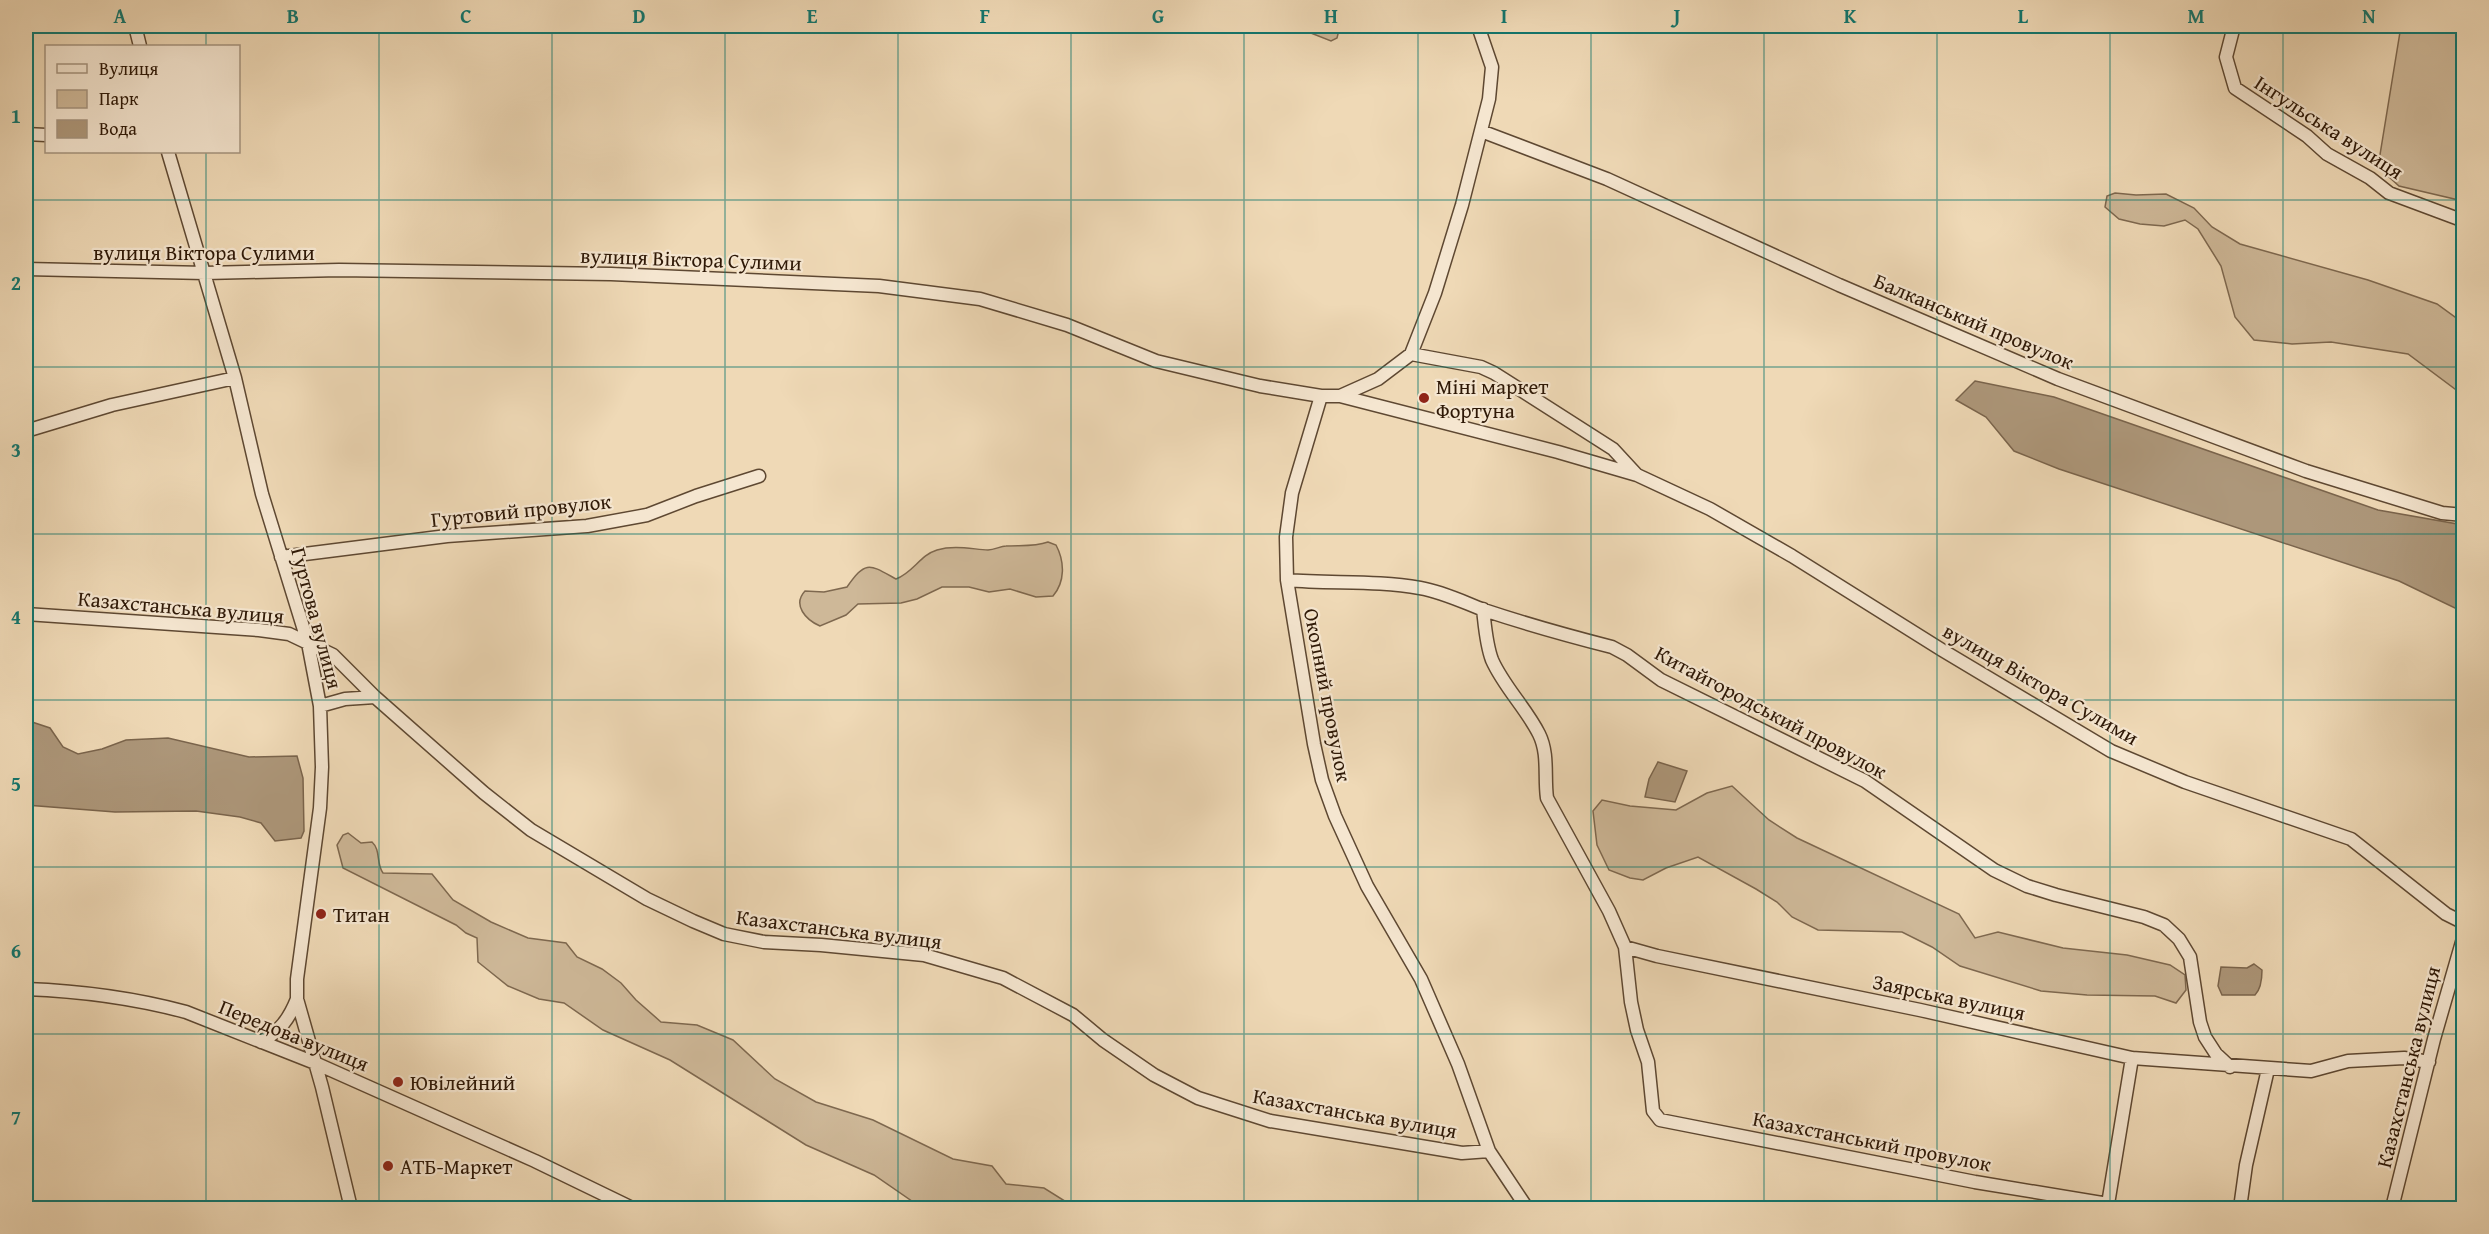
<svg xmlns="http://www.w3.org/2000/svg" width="2489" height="1234" font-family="'Gentium Book Plus',serif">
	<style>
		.green { fill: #ceb898; stroke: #7e684f; stroke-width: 1.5 }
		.water { fill: #ad977a; stroke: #7a644c; stroke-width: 1.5 }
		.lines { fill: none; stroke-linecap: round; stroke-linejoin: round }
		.minor-casing { stroke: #5e4832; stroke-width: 15 }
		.minor { stroke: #f5e6d0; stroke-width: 12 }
		.grid { fill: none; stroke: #0f766e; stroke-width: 1.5; stroke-opacity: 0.55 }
		.poi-dot { fill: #8f2418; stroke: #f5e6d0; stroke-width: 2 }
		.labels { text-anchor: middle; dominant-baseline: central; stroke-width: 4.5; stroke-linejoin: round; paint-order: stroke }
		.street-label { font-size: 21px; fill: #2e1806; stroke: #f5e6d0 }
		.poi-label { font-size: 21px; fill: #2e1806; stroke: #f5e6d0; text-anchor: start }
		.neatline { fill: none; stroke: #0f766e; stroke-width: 2 }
		.grid-label { font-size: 20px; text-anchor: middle; font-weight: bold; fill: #0f766e }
	</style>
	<rect width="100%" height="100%" fill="#efd9b6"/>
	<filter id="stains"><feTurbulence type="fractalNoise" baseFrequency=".00333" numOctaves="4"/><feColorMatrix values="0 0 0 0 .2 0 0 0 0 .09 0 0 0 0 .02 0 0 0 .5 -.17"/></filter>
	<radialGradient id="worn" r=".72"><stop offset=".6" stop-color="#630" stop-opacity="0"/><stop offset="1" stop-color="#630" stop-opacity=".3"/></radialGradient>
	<path class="green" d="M1293,26H1340L1337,38L1331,41Z
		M2401,26H2463V201L2399,186L2378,167Z
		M2115,193L2136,195L2166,194L2194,208L2212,227L2240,244L2368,280L2437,304L2463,323V395L2408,354L2331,342L2292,344L2254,340L2235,317L2221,266L2198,229L2185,220L2164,226L2140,224L2119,219L2105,207L2107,196Z
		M1048,542L1056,545C1065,562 1065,582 1053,596L1036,597L1010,589L989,592L969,587H942L917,599L901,603L858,604L846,615L820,626C806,620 792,605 805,591L824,592L847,587C866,560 869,564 896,579C913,573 920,555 937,550C954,545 971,549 988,550C995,550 1000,546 1006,546C1021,545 1034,547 1048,542Z
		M1732,786L1769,820L1797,838L1959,914L1975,938L1998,932L2063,948L2127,955L2170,965L2185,975L2186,990L2176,1003L2155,996L2087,995L2041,991L1960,966L1932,947L1902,932L1818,930L1792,917L1777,902L1756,889L1698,857L1666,868L1643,880L1630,878L1609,870L1597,845L1593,811L1602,800L1630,806L1676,810L1707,793Z
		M348,833L361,843L372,842C381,850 376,864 383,873L432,874L453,900L491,922L528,938L566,943L577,957L602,969L621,983L636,1000L661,1022L697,1025L733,1040L775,1079L816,1102L873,1120L953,1159L992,1166L1006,1184L1044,1188L1076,1208H922L874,1175L806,1145L670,1060L603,1030L564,1003L539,999L508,986L478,962L477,938L466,933L456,925L343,868L337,845L343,835Z"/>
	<path class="water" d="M1975,381L2054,397L2378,510L2463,525V596L2457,609L2399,581L2059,469L2014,451L1986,417L1956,400Z
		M26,720L50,728L63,747L78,754L102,749L126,740L168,738L249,757L297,756L303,778L304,831L301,838L275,841L261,823L240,817L196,811L115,812L26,805Z
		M1658,762L1687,771L1675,802L1645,797L1649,779Z
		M2254,964L2262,970C2262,978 2261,989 2255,995H2222L2218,986L2221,967L2247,968Z"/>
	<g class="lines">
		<defs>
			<path id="minor" d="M135,26L140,46
				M728,26H773
				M2234,26L2226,57L2235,88L2307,136L2327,154L2370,178L2389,193L2464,221
				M1481,131L1607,179L1839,285L2058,379L2306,471L2442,513L2464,515
				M26,134L46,135
				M168,152L235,378L262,494L308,643L320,706L322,767L320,808L297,979V999L322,1087L351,1208
				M26,269L205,273L339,270L611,274L879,286L980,299L1067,325L1156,361L1260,386L1321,396H1340L1378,379L1411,354L1481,367L1494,373L1613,449L1637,475L1710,509L1792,556L1942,650L2111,751L2185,782L2351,839L2446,914L2464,923
				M1411,354L1435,293L1462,205L1489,99L1492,67L1478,26
				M1321,396L1292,493L1286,537L1287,580L1314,744L1322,780L1335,816L1367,886L1421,979L1458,1064L1489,1151L1527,1208
				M1340,396L1558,452L1637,475
				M26,431L112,405L235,378
				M281,557L447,536L587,526L647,515L696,496L759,476
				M1287,580C1331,584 1376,580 1420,588C1443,592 1463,602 1484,610C1526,624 1569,636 1612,647L1627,655L1661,680L1865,781L1994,870L2027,886L2056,895L2144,917L2164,925L2179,939L2190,957L2200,1022L2205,1037L2216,1054L2230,1067
				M1483,609C1485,626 1486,644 1492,660C1504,687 1526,708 1539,734C1549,754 1544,777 1547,798L1609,911L1625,947L1631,1002L1637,1030L1648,1062L1653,1111L1660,1120L1975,1182L2108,1204L2132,1058
				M26,614L259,630L289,634L333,655L375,697L484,793L531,830L647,899L693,921L724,934L764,942L821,945L924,955L1003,978L1073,1015L1103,1040L1154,1075L1198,1098L1270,1121L1462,1153L1489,1151
				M320,706L345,699L375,697
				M1625,947L1657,956L1920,1010L2132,1058L2311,1071L2348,1061L2404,1058L2429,1062
				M26,989C79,991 134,998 186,1012L315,1063L535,1161L632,1208
				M261,1042C280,1031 289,1019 297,999
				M2240,1208L2246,1165L2268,1069
				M2392,1208L2434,1039L2464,935"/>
		</defs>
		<use href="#minor" class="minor-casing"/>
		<use href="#minor" class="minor"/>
	</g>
	<path class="grid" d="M206,26V46M379,26V1208M552,26V1208M725,26V1208M898,26V1208M1071,26V1208M1244,26V1208M1418,26V1208M1591,26V1208M1764,26V1208M1937,26V1208M2110,26V1208M2283,26V1208M206,152V1208M26,200H2464M26,367H2464M26,534H2464M26,700H2464M26,867H2464M26,1034H2464"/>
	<g class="poi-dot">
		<circle cx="1424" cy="398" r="6"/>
		<circle cx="321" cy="914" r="6"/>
		<circle cx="398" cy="1082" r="6"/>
		<circle cx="388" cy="1166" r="6"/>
	</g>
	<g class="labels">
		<g class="street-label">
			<text transform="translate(2329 127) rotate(33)">Інгульська вулиця</text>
			<text x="204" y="252">вулиця Віктора Сулими</text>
			<text transform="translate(691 259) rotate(2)">вулиця Віктора Сулими</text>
			<text transform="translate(1974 321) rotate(23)">Балканський провулок</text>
			<text transform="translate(521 510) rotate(-6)">Гуртовий провулок</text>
			<text transform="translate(181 607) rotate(5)">Казахстанська вулиця</text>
			<text transform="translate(317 618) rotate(75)">Гуртова вулиця</text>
			<text transform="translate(2041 684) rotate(30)">вулиця Віктора Сулими</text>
			<text transform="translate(1328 695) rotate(79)">Окопний провулок</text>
			<text transform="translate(1771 712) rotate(28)">Китайгородський провулок</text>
			<text transform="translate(839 929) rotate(7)">Казахстанська вулиця</text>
			<text transform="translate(1949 997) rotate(12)">Заярська вулиця</text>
			<text transform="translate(294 1035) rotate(22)">Передова вулиця</text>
			<text transform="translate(2408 1067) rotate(-76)">Казахстанська вулиця</text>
			<text transform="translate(1355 1113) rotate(10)">Казахстанська вулиця</text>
			<text transform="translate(1872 1141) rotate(11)">Казахстанський провулок</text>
		</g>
		<g class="poi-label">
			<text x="1436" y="386">Міні маркет<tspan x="1436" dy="24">Фортуна</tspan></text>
			<text x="333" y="914">Титан</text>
			<text x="410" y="1082">Ювілейний</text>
			<text x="400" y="1166">АТБ-Маркет</text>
		</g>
	</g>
	<rect width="2489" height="1234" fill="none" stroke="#efd9b6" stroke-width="66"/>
	<rect x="45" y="45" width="195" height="108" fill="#f5e6d0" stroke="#a5947f" stroke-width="1.5"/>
	<rect x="57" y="64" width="30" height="9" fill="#f5e6d0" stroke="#a5947f" stroke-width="1.5"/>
	<text x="99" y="75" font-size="18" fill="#2e1806">Вулиця</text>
	<rect x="57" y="90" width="30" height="18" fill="#ceb898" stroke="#a5947f" stroke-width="1.5"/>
	<text x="99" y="105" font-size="18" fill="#2e1806">Парк</text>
	<rect x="57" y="120" width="30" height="18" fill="#ad977a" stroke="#a5947f" stroke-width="1.5"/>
	<text x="99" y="135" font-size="18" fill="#2e1806">Вода</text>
	<rect x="33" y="33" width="2423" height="1168" class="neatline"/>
	<g class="grid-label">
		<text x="120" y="23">A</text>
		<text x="293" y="23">B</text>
		<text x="466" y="23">C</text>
		<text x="639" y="23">D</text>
		<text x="812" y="23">E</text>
		<text x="985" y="23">F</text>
		<text x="1158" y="23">G</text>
		<text x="1331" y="23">H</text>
		<text x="1504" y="23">I</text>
		<text x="1677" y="23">J</text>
		<text x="1850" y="23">K</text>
		<text x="2023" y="23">L</text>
		<text x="2196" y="23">M</text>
		<text x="2369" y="23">N</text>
		<text x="16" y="123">1</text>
		<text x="16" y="290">2</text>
		<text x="16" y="457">3</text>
		<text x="16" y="624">4</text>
		<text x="16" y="791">5</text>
		<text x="16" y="958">6</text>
		<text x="16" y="1124">7</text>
	</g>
	<rect width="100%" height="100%" filter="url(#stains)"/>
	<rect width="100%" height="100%" fill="url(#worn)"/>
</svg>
